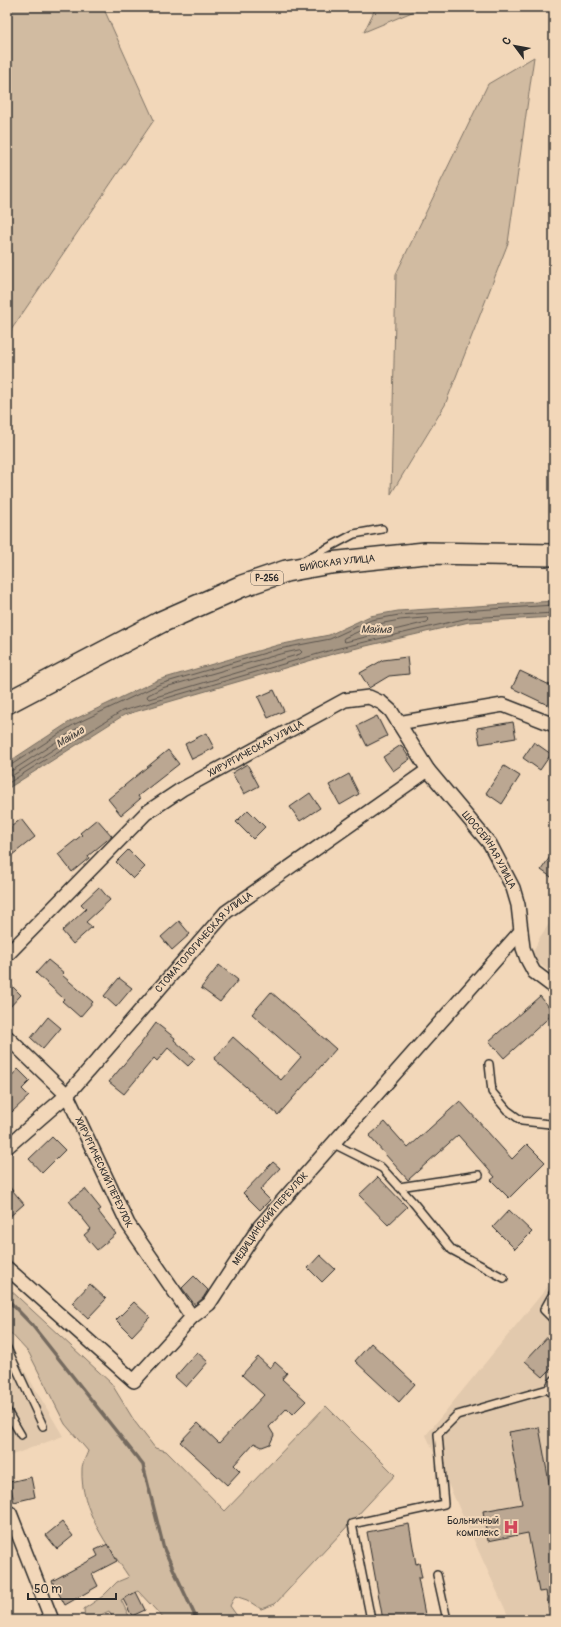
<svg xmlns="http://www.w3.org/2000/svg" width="561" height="1627" font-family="Pangolin,sans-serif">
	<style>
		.built { fill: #e2c9ad }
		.green { fill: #d1bba1; stroke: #7e7366 }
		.water { fill: #a59582; stroke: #746b5f }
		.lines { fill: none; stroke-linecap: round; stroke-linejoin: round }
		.shore { stroke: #5c554e; stroke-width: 1 }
		.stream { stroke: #746b5f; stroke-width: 3.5 }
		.building { fill: #bba792; stroke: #2b2b2b }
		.lane-casing { stroke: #2b2b2b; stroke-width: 10 }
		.street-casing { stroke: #2b2b2b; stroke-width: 16 }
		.primary-casing { stroke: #2b2b2b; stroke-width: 24 }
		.lane { stroke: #f2d7b9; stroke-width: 7 }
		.street { stroke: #f2d7b9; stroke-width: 13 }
		.primary { stroke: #f2d7b9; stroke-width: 21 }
		.labels { text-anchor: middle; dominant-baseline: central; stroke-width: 4; stroke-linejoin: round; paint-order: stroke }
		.shield { fill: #f2d7b9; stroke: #675f56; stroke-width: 1 }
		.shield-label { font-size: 9px; font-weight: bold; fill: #2b2b2b }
		.street-label { font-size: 10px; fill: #2b2b2b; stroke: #f2d7b9 }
		.poi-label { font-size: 10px; fill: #2b2b2b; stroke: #f2d7b9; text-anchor: end }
		.water-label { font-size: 11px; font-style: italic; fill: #4a4641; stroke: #f2d7b9 }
	</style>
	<rect width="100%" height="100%" fill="#f2d7b9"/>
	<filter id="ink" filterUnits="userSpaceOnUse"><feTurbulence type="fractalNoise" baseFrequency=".025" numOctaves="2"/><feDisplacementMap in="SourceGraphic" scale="8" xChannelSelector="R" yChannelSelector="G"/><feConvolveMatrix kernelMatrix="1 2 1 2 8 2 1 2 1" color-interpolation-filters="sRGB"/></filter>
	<g filter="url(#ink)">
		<path class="built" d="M554,917V975L531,957L540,937Z
			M554,1279V1620H510L426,1435Z
			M7,1341L63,1436L7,1457Z"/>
		<path class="green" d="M7,7H103L154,120L7,336Z
			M376,7H424L364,32Z
			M534,57L508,243L445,405L391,494L396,274L488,84Z
			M7,1287L111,1383L135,1422L155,1448L166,1451L225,1511L326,1406L395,1475L275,1604L261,1609L247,1600L235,1596L230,1606L240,1620H165L138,1591L121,1600L131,1620H114L109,1611L90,1620H85L84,1609L103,1596L117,1582L129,1577C107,1544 80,1510 82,1469C82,1463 86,1457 88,1451L65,1424L29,1353L7,1329Z"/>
		<path class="water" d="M554,601V617L469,622L336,653L124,715L7,789V763L71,721L158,680L278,645L329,635L370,616L398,611Z"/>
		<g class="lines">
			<path class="shore" d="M427,618L429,620L427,622L345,642L343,640L344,638L373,625L400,620Z
				M300,650L302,652L300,654L149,699L147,697L148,695L162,688L280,654Z
				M7,766L11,765L73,725L160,684L279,649L330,639L371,620L399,615L554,605
				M7,771L13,770L76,729L82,726L84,727V730L7,779
				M7,784L122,711L335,649L468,618L554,613"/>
			<path class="stream" d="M7,1299L32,1325L143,1465L164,1549L197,1620"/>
		</g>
		<path class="building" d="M407,657L409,674L389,676L369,688L360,673L383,660Z
			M520,671L554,687V708L512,688Z
			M274,690L284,711L268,718L258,697Z
			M377,716L387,736L367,746L357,726Z
			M513,722L516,738L480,744L477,728Z
			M206,733L214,748L192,759L185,744Z
			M534,742L551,754L540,770L523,758Z
			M401,745L410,759L393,771L383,757Z
			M168,750L179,764L138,796L140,799L121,815L108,799Z
			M247,764L259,786L244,794L232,773Z
			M504,766L520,776L502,804L486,793Z
			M349,774L359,794L340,805L329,785Z
			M310,793L320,808L300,821L290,807Z
			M248,810L265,827L253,839L236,822Z
			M21,819L35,837L7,859V830Z
			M97,819L112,836L88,856L89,858L72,872L58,854L82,835L80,833Z
			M128,850L145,867L133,879L116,862Z
			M554,851V879L541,870Z
			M99,887L110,900L86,922L92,927L73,944L62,931L86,909L81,904Z
			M179,921L190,934L172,950L161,937Z
			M48,960L64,973L62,975L93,1002L80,1017L62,1001L64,999L36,973Z
			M219,965L238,980L220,1002L201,988Z
			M119,978L132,988L116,1007L104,996Z
			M7,981L21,995L7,1010Z
			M271,992L336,1049L278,1115L214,1059L233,1037L281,1080L301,1057L252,1014Z
			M540,996L554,1013L504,1058L489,1041Z
			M48,1017L61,1028L43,1049L31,1038Z
			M156,1023L175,1038L174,1040L195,1059L188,1066L168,1048L157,1061L154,1058L124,1094L109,1082L139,1046Z
			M18,1069L30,1081L22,1089L29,1096L12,1112L7,1107V1081Z
			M460,1101L512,1159L527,1144L545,1162L509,1198L491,1180L495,1177L458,1135L408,1180L369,1136L385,1122L408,1148Z
			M52,1137L65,1150L42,1173L29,1159Z
			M273,1162L280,1168L260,1190L270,1200L260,1210L243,1193Z
			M378,1177L407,1207L388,1225L359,1195Z
			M7,1184L24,1204L7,1219Z
			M85,1189L101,1209L98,1211L116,1234L97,1250L84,1235L91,1229L69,1201Z
			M509,1210L532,1232L515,1249L493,1227Z
			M320,1255L335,1269L322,1282L308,1268Z
			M194,1276L208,1290L203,1298L195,1305L182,1288Z
			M90,1284L106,1299L88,1318L72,1303Z
			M134,1302L150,1317L132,1336L116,1320Z
			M554,1330V1366L543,1377L525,1361Z
			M371,1343L415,1384L399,1402L355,1361Z
			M197,1352L208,1362L186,1387L175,1377Z
			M258,1357L270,1368L275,1362L287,1373L282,1379L306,1401L293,1414L287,1408L269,1427L274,1435L270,1444L262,1447L254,1443L234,1465L240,1471L227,1485L180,1442L198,1423L219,1443L264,1395L242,1375Z
			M539,1427L554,1510V1610L549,1611L546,1591L539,1592L528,1533L488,1541L483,1511L522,1504L509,1432Z
			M31,1477L35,1497L14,1502L10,1482Z
			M62,1522L73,1536L57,1549L46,1535Z
			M409,1524L416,1564L419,1563L422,1578H418L426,1620H383L367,1532Z
			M108,1544L117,1561L92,1574L98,1586L65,1605L52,1581L98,1556L95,1550Z
			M136,1592L145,1610L132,1616L123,1599Z"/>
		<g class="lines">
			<defs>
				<path id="lane" d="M307,559L354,534L382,529
					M489,1064L492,1092L507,1110L522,1121L550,1124L554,1127
					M334,1144L382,1168L412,1201L452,1250L504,1278
					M399,1187L479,1175
					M554,1292L544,1310L554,1320
					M7,1348L43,1426
					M554,1380L548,1389L554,1396
					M7,1411L21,1435
					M437,1575L447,1620
					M371,1620L352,1524L444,1504L438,1434L457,1415L548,1389"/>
				<g id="street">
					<path d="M398,723L503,705L554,725"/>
					<path id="s1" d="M7,955L146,813L182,789L345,700L369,697L382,703L391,711L428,770L490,844L513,888L518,905L523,948L527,959L534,972L554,987"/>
					<path id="s2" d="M7,1037L67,1095L128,1224L192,1317"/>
					<path id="s3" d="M7,1147L67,1095L226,912L428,770"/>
					<path id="s4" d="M7,1268L134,1381L192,1317L209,1304L260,1226L521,931"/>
					<path d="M10,1513L52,1620"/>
				</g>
				<g id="primary">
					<path id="s5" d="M7,703L161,622L242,586L286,571L330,563L425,553L554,555"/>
				</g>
			</defs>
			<use href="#lane" class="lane-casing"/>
			<use href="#street" class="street-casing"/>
			<use href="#primary" class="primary-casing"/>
			<use href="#lane" class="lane"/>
			<use href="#street" class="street"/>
			<use href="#primary" class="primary"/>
		</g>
	</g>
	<defs>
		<symbol id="hospital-bare" viewBox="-9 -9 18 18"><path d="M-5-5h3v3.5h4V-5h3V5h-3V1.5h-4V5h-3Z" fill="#d1495b" stroke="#f2d7b9" stroke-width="2.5" paint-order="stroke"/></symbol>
	</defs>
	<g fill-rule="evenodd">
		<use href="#hospital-bare" x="500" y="1516" width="22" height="22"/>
	</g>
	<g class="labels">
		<rect class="shield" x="251" y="571" width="32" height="14" rx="3"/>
		<g class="shield-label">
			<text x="267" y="578">Р-256</text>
		</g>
		<g class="street-label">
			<text stroke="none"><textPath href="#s5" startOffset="361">БИЙСКАЯ УЛИЦА</textPath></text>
			<text stroke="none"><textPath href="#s1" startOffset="326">ХИРУРГИЧЕСКАЯ УЛИЦА</textPath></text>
			<text stroke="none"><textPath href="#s1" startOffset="649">ШОССЕЙНАЯ УЛИЦА</textPath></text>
			<text stroke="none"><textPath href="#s3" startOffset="285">СТОМАТОЛОГИЧЕСКАЯ УЛИЦА</textPath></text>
			<text stroke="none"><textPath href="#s2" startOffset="169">ХИРУРГИЧЕСКИЙ ПЕРЕУЛОК</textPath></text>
			<text stroke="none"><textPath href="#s4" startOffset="383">МЕДИЦИНСКИЙ ПЕРЕУЛОК</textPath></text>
		</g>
		<g class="poi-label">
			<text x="499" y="1521">Больничный<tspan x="499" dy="12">комплекс</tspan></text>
		</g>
		<g class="water-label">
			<text x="376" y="629">Майма</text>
			<text transform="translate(70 737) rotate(-31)">Майма</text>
		</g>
	</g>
	<rect width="561" height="1627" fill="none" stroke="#f2d7b9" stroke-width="24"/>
	<rect x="12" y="12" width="537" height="1603" fill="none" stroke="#2b2b2b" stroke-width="1.5" filter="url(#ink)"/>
	<g transform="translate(515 46) rotate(302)" stroke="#f2d7b9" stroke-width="3" paint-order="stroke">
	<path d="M0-3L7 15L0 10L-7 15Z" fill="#2b2b2b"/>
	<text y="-6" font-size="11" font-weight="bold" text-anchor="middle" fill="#2b2b2b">С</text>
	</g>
	<path d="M28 1593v6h88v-6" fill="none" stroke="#2b2b2b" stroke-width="2"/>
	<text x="34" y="1593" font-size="12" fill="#2b2b2b" stroke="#f2d7b9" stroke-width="3" paint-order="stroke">50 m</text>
</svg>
